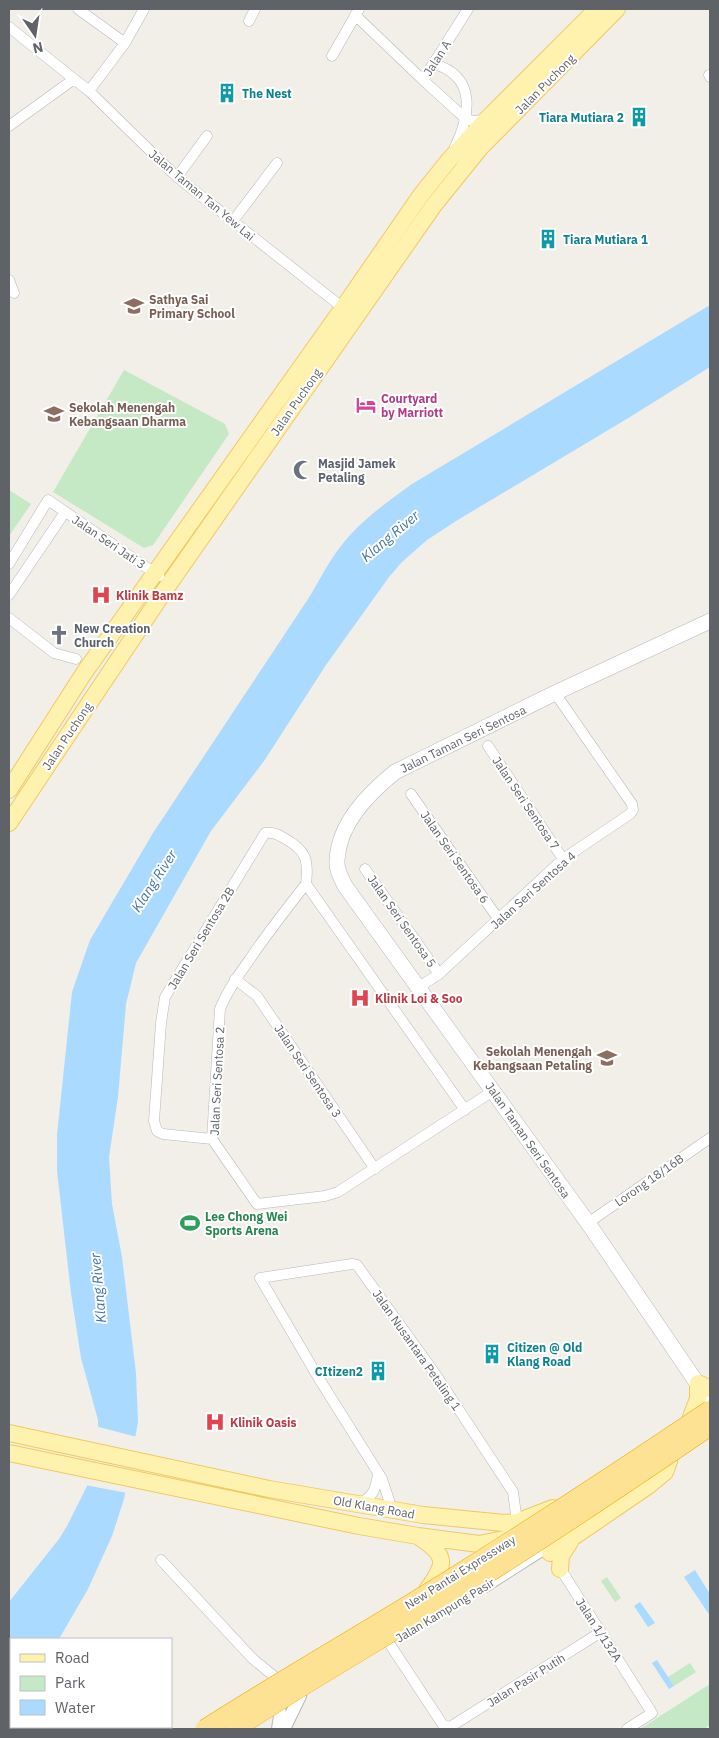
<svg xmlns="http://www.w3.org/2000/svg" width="719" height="1738" font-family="'IBM Plex Sans',sans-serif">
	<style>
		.green { fill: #c5e8c5 }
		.water { fill: #aadaff }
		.pier { fill: #f1efe8 }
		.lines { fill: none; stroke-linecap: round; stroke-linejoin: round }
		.minor-casing { stroke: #b5b8bc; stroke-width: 11 }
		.tertiary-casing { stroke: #b5b8bc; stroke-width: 14 }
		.secondary-casing { stroke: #b6babf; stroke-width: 16 }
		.primary-casing { stroke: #f2c960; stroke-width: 18 }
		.minor { stroke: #fff; stroke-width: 10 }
		.tertiary { stroke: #fff; stroke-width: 12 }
		.secondary { stroke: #fff; stroke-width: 15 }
		.primary { stroke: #fff2af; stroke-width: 16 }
		.motorway-bridge-casing { stroke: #f9ab00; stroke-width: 20; stroke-linecap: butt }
		.motorway-bridge { stroke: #fde293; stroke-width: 19 }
		.labels { text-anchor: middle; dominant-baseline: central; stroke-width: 4; stroke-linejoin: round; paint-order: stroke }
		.street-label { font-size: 12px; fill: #5f6368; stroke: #fff }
		.culture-label { font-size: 12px; font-weight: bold; fill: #0d838f; stroke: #fff; text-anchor: start }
		.education-label { font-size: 12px; font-weight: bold; fill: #785e54; stroke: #fff; text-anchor: start }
		.hotel-label { font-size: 12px; font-weight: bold; fill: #b23c85; stroke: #fff; text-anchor: start }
		.worship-label { font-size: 12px; font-weight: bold; fill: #5b616d; stroke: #fff; text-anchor: start }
		.health-label { font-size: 12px; font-weight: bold; fill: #be3a42; stroke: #fff; text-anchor: start }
		.leisure-label { font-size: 12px; font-weight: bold; fill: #27864d; stroke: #fff; text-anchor: start }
		.water-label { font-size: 14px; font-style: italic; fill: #4174aa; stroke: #fff }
	</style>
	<rect width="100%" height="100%" fill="#f1efe8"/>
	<path class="green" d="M124,370L225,424L229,434L153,545L144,548L53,492Z
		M9,490L31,504L9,536Z
		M607,1577L621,1598L615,1602L601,1581Z
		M690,1663L696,1672L674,1686L668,1677Z
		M710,1684V1725L704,1729H640Z"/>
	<path class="water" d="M710,305V367L630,417L456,521L427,540L402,562L389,577L326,665L264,761L211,831L136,963L126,1004L118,1097L109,1157L112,1204L122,1257L136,1373L138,1422L124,1499L112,1536L88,1589L59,1639H11V1698L9,1701V1602L59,1539L67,1526L87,1486L98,1435V1420L81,1358L71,1293L57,1171V1135L72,992L90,940L153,833L310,596C320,579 329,561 341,546C360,521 387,502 412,484Z
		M695,1570L710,1594V1616L684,1577Z
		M640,1602L655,1623L648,1627L634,1606Z
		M657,1660L674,1686L669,1689L652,1663Z"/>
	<path class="pier" d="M95,1426L137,1437L127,1493L85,1485L92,1459Z"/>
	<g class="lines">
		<defs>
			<path id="minor" d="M78,9L125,43
				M355,15L423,80L468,9
				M249,21L255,9
				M9,27L89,91L177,177L347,311
				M332,56L359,9
				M434,64C476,76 471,114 455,147
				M709,75L710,77
				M423,80L466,119L474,121L486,120
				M89,91L125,43L144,9
				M9,126L74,79
				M177,177L207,136
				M233,221L277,163
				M9,280L14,293
				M9,564L48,500L159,576
				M9,595L65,512
				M9,618L54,653L76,659
				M488,746L563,859
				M411,794L499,920
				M365,869L439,974
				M306,884C288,907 269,931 252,956C240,973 228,989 220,1009L212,1139L257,1204L325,1196L338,1192L493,1091
				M306,884L465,1110
				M235,979L257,996L375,1169
				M419,987L439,974L563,859L630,814L633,810L632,804L555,693
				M212,1139L163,1134L157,1131L154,1121L161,1023L165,997L265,833C273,832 277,834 284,838C306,850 309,860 306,884
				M588,1223L710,1138
				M358,1503C373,1499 376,1488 378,1474
				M389,1510V1500L382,1479L318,1377L260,1278L352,1264L357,1265L436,1375L513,1492L517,1522
				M161,1560L253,1659L275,1677
				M558,1565L652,1713L627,1729
				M389,1643L443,1725L450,1727L601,1632"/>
			<path id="tertiary" d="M485,1586L557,1540
				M278,1695L280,1716L278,1729
				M284,1729L300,1696"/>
			<path id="secondary" d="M710,621L555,693L395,772C368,794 339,823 337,860C336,869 341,878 345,886L588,1223L710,1402"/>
			<path id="primary" d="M9,790L84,673L343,308L421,195L449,160L486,120L597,9
				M9,823L169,584L434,205L480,148L617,9
				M691,1417L698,1399V1383L710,1389
				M9,1433L269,1489L423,1515L504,1523L517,1522L553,1508
				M9,1453L359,1526L418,1536L479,1544L515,1537
				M419,1537C448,1556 446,1564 427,1590
				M550,1553L648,1486L665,1472L669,1461
				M560,1569L561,1556L570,1542"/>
		</defs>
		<use href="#minor" class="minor-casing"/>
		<use href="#tertiary" class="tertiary-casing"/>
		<use href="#secondary" class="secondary-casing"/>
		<use href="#primary" class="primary-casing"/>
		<use href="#minor" class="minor"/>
		<use href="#tertiary" class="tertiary"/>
		<use href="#secondary" class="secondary"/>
		<use href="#primary" class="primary"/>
		<defs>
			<path id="motorway-bridge" d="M205,1729C287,1677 371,1629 454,1577C540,1523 626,1467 710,1410
				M235,1729C309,1680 385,1637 461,1590C545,1538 628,1482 710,1426"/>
		</defs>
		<use href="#motorway-bridge" class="motorway-bridge-casing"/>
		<use href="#motorway-bridge" class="motorway-bridge"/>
	</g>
	<defs>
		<symbol id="building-bare" viewBox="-9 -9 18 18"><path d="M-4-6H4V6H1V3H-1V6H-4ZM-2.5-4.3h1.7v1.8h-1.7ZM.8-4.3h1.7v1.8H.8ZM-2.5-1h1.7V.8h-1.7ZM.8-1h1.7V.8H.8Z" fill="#0f9aa8" stroke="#fff" stroke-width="2.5" paint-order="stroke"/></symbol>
		<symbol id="school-bare" viewBox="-9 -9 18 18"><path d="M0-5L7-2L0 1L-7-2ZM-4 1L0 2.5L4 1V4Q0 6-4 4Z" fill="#8d6e63" stroke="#fff" stroke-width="2.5" paint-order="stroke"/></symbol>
		<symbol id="hotel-bare" viewBox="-9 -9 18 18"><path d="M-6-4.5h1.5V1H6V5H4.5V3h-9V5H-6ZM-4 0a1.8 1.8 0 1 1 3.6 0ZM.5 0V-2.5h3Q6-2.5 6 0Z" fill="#d1479c" stroke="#fff" stroke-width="2.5" paint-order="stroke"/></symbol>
		<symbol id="mosque-bare" viewBox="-9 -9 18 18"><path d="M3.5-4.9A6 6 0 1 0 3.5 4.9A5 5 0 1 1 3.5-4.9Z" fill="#6b7280" stroke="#fff" stroke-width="2.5" paint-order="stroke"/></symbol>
		<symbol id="hospital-bare" viewBox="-9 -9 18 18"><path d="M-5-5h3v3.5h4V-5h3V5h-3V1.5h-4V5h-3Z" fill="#e0444e" stroke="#fff" stroke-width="2.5" paint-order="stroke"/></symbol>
		<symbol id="church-bare" viewBox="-9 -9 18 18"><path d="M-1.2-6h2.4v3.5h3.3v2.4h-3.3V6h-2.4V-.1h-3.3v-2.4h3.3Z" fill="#6b7280" stroke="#fff" stroke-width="2.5" paint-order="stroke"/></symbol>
		<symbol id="stadium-bare" viewBox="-9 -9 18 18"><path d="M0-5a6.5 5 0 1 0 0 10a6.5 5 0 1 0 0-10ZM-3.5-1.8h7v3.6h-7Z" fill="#2e9e5b" stroke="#fff" stroke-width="2.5" paint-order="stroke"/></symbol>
	</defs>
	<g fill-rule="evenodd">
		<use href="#building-bare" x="213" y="79" width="28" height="28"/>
		<use href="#building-bare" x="625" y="103" width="28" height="28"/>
		<use href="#building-bare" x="534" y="225" width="28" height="28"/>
		<use href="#school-bare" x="120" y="292" width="28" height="28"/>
		<use href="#hotel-bare" x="352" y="391" width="28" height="28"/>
		<use href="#school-bare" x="40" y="400" width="28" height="28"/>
		<use href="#mosque-bare" x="289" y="456" width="28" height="28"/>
		<use href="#hospital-bare" x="87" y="581" width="28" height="28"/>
		<use href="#church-bare" x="45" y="621" width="28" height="28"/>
		<use href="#hospital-bare" x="346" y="984" width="28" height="28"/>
		<use href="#school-bare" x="593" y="1044" width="28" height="28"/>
		<use href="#stadium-bare" x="176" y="1209" width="28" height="28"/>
		<use href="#building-bare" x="478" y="1340" width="28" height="28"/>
		<use href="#building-bare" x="364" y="1357" width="28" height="28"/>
		<use href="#hospital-bare" x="201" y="1408" width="28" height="28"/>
	</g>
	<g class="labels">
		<g class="street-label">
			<text transform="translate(437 58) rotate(-57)">Jalan A</text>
			<text transform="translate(545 84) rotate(-45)">Jalan Puchong</text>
			<text transform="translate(202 195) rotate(40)">Jalan Taman Tan Yew Lai</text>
			<text transform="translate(296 402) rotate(-55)">Jalan Puchong</text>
			<text transform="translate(109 542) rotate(34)">Jalan Seri Jati 3</text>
			<text transform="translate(67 736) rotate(-56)">Jalan Puchong</text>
			<text transform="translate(463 739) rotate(-26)">Jalan Taman Seri Sentosa</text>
			<text transform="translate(526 803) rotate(56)">Jalan Seri Sentosa 7</text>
			<text transform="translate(455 857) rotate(55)">Jalan Seri Sentosa 6</text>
			<text transform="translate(533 890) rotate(-42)">Jalan Seri Sentosa 4</text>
			<text transform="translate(402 921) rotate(55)">Jalan Seri Sentosa 5</text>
			<text transform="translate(201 938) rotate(-59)">Jalan Seri Sentosa 2B</text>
			<text transform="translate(308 1071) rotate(56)">Jalan Seri Sentosa 3</text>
			<text transform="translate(217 1081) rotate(-87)">Jalan Seri Sentosa 2</text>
			<text transform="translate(528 1140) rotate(55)">Jalan Taman Seri Sentosa</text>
			<text transform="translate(649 1180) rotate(-35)">Lorong 18/16B</text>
			<text transform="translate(417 1350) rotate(55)">Jalan Nusantara Petaling 1</text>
			<text transform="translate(374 1507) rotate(10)">Old Klang Road</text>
			<text transform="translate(460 1572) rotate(-32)">New Pantai Expressway</text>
			<text transform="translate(445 1610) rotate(-31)">Jalan Kampung Pasir</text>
			<text transform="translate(599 1630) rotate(57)">Jalan 1/132A</text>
			<text transform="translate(526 1680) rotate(-32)">Jalan Pasir Putih</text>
		</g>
		<g class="culture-label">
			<text x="242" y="93">The Nest</text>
			<text x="624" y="117" text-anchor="end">Tiara Mutiara 2</text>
			<text x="563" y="239">Tiara Mutiara 1</text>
			<text x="507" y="1347">Citizen @ Old<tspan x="507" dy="14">Klang Road</tspan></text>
			<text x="363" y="1371" text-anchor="end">CItizen2</text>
		</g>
		<g class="education-label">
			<text x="149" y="299">Sathya Sai<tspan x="149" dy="14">Primary School</tspan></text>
			<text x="69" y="407">Sekolah Menengah<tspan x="69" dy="14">Kebangsaan Dharma</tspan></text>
			<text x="592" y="1051" text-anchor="end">Sekolah Menengah<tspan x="592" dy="14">Kebangsaan Petaling</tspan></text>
		</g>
		<g class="hotel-label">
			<text x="381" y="398">Courtyard<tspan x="381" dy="14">by Marriott</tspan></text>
		</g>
		<g class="worship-label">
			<text x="318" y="463">Masjid Jamek<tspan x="318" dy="14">Petaling</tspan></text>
			<text x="74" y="628">New Creation<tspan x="74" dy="14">Church</tspan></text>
		</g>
		<g class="health-label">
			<text x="116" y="595">Klinik Bamz</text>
			<text x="375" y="998">Klinik Loi &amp; Soo</text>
			<text x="230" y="1422">Klinik Oasis</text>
		</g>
		<g class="leisure-label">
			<text x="205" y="1216">Lee Chong Wei<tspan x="205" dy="14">Sports Arena</tspan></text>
		</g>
		<g class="water-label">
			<text transform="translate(390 536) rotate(-40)">Klang River</text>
			<text transform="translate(154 881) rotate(-57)">Klang River</text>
			<text transform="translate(98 1288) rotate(-95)">Klang River</text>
		</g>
	</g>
	<rect width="719" height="1738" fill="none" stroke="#5f6368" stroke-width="20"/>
	<rect x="10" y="1638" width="162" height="90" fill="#ffffff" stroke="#bfc1c3"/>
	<rect x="20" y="1654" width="25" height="8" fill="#fff2af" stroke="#bfc1c3"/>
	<text x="55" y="1663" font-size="15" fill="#5f6368">Road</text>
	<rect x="20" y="1676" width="25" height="15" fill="#c5e8c5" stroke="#bfc1c3"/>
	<text x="55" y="1688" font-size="15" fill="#5f6368">Park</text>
	<rect x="20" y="1700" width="25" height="15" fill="#aadaff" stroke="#bfc1c3"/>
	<text x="55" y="1713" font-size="15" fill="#5f6368">Water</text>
	<g transform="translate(35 35) rotate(167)" stroke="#ffffff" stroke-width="4" paint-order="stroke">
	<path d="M0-4L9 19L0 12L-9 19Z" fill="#5f6368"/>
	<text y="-8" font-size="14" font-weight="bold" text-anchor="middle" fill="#5f6368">N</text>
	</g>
</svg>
